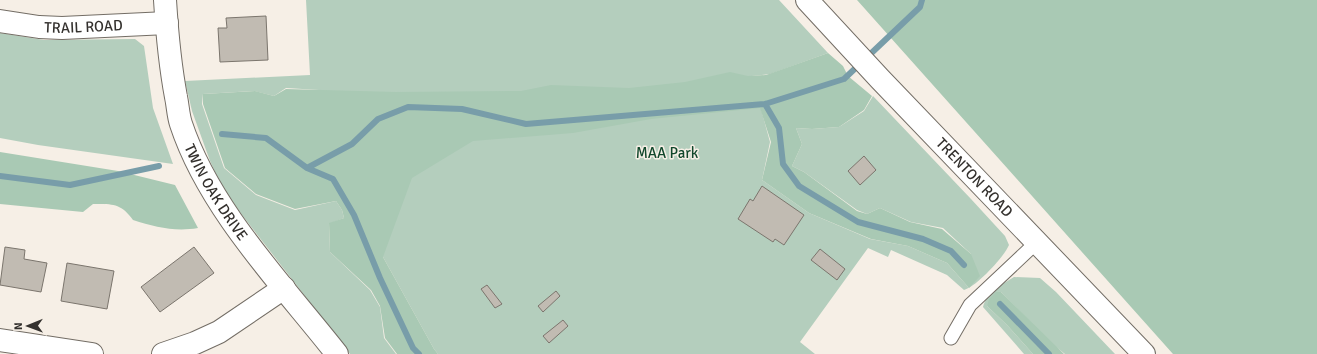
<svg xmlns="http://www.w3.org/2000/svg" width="1317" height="354" font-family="Signika,sans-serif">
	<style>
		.green { fill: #b4cebd }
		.forest { fill: #a9c9b4 }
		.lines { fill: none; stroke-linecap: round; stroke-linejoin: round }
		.stream { stroke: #789da9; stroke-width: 6 }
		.building { fill: #c1bbb2; stroke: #7b756d }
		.service-casing { stroke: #736d65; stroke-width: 15 }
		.minor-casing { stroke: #736d65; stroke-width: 24 }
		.secondary-casing { stroke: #736d65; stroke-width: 24 }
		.service { stroke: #fff; stroke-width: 13 }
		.minor { stroke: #fff; stroke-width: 22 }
		.secondary { stroke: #fff; stroke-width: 22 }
		.labels { text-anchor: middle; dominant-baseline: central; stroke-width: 3; stroke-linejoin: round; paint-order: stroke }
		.street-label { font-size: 15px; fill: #34312e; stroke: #f6efe6 }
		.park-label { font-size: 15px; fill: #10472b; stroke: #f6efe6 }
	</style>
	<rect width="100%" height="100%" fill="#f6efe6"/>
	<path class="green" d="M306,0H779L828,53L770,74L752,76L770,142L762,180L809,213L870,239L908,246L947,263L969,288L971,254L943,228L911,222L880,208L867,214L857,210L804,172L792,166L802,144L796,128L812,129L839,127L864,111L873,96L971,199L1005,236L1009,245C1004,257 976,287 964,290L947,275L891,250L888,257L868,248L800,342L815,354H438L434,349L383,257L319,90L286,88L274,96L254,91L203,94L202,104L224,168L256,195L295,210L336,201L342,210L344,218L329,224L330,252L370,290L380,307L384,338L396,354H350L242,215L221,185L210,161L192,111L185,81L310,75Z
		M0,33L44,40L135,39L144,46L153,108L173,164L38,145L0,138Z
		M1014,277L1040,278L1056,292L1115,354H1065L1050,342L1001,292L987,306L1007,325L1033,354H1024L983,307C987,292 1001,285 1014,277Z"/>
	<path class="forest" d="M857,0H1317V354H1173Z
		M828,53L843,66L848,76L872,96L864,110L839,127L812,129L796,128L802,144L792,166L804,172L857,211L867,214L880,208L910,222L942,229L971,254L980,276L969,288L947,263L908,246L871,239L809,213L762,180L771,142L760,108L651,119L573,133L473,141L412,178L383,257L434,349L438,354H397L385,338L380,306L371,290L330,252L329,223L344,218L342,210L336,201L295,209L256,194L225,168L203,104V94L255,91L274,96L286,89L396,92L521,91L551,85L629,88L685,82L730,72L748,76L766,75Z
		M0,152L118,171L175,185L198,228C175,232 155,227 133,220C121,203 112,204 93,204L83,212L0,204Z
		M996,292H1001L1064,354H1033L1007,325L987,306L989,299Z"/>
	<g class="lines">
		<path class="stream" d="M765,104L779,128L783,164L799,186L858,222L923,239L951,251L964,265
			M222,134L266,138L307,168L352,144L378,119L408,107L462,109L526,124L765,104L844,79L920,7L922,0
			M307,168L333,179L354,215L380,278L413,348L419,354
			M0,176L70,185L159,166
			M1000,304L1049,354"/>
	</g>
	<path class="building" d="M266,16L268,60L220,62L218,28H227L226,18Z
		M864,156L876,170L860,185L848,171Z
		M762,186L804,215L784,245L775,239L773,242L738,219L750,199L753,201Z
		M5,247L25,250L24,259L47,263L41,292L0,285Z
		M194,247L214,273L160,312L141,287Z
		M820,249L845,269L837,280L811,260Z
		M67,263L114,271L107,309L61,301Z
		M487,285L502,304L495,308L481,289Z
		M556,291L560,296L543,312L538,306Z
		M563,320L568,326L549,343L543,336Z"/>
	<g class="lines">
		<g class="service-casing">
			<path id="service" d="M951,338L970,305L1037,242"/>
		</g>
		<g class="minor-casing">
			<g id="minor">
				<path id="s1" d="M165,0C167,32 170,65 176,97C178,106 178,115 181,124C209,209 282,284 337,354"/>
				<path id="s2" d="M0,21L39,27L62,28L167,23"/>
				<path d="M0,340L92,354"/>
				<path d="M163,354L195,343L219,332L284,288"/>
			</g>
		</g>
		<g class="secondary-casing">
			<g id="secondary">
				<path id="s3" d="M807,0L880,79L1144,354"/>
			</g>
		</g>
		<use href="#service" class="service"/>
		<use href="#minor" class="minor"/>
		<use href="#secondary" class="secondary"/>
	</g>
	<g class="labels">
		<g class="street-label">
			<text stroke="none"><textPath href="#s2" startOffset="84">TRAIL ROAD</textPath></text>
			<text stroke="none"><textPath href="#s3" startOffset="244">TRENTON ROAD</textPath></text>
			<text stroke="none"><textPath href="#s1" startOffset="202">TWIN OAK DRIVE</textPath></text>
		</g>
		<g class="park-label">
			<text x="667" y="153">MAA Park</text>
		</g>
	</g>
	<g transform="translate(28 326) rotate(269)" stroke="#f6efe6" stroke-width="3" paint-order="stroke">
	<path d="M0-3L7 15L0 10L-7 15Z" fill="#34312e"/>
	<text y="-6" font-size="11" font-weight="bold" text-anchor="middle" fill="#34312e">N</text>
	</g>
</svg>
